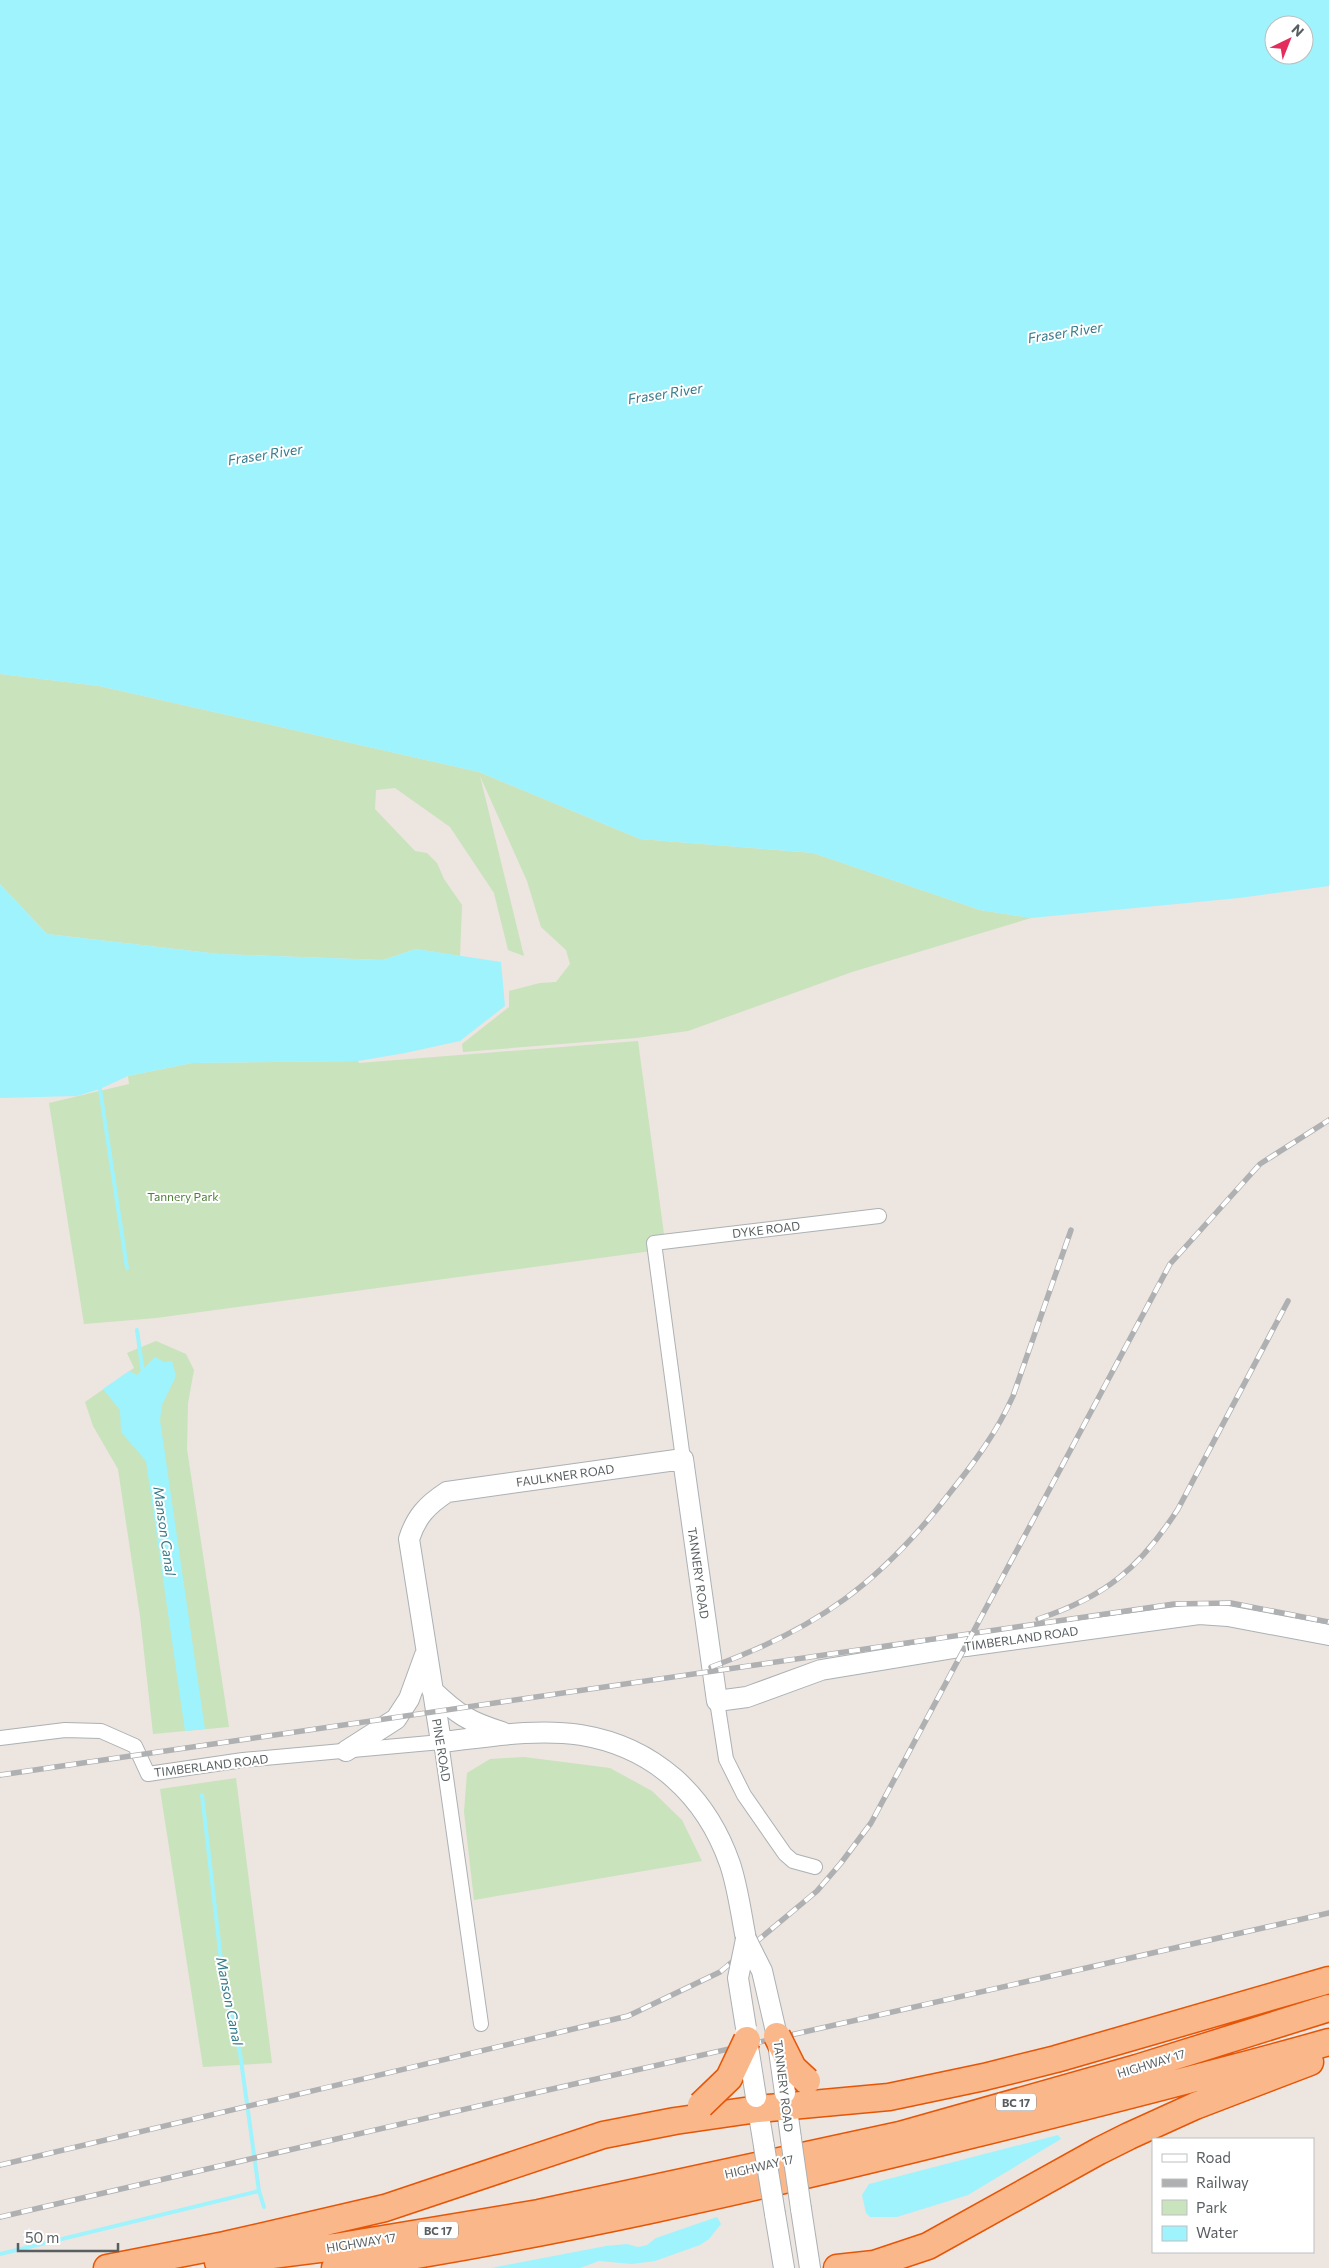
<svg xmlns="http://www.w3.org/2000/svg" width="1329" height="2268" font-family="Commissioner,sans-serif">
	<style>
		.green { fill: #c9e3bc }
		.water { fill: #9ff3fd; fill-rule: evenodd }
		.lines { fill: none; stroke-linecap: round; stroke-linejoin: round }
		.stream { stroke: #9ff3fd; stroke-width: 4 }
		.street-casing { stroke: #acb1b3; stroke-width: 16 }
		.secondary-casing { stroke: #abb1b4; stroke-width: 22 }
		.highway-casing { stroke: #e65506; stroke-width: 29 }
		.street { stroke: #fff; stroke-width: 14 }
		.secondary { stroke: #fff; stroke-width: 20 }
		.highway { stroke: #fab789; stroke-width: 26 }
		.rail-casing { stroke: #afb0b1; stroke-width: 5.5 }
		.rail { stroke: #fff; stroke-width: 4; stroke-dasharray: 11; stroke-linecap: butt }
		.secondary-bridge-casing { stroke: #abb1b4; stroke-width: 22; stroke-linecap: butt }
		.highway-bridge-casing { stroke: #e65506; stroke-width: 29; stroke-linecap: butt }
		.secondary-bridge { stroke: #fff; stroke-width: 20 }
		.highway-bridge { stroke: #fab789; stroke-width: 26 }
		.labels { text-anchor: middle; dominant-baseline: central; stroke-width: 4; stroke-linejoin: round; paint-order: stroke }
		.shield { fill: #fff; stroke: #8b8f90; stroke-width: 1 }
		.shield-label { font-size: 11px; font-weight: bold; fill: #595f61 }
		.park-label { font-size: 12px; fill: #4c8236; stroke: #fff }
		.street-label { font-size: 12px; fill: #595f61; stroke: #fff }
		.water-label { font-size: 14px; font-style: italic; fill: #347b8b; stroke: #fff }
	</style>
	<rect width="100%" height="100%" fill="#ece5e0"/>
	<path class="green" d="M0,674L99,686L479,772L640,839L813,853L980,910L1031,918L852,972L688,1031L636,1038L463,1052L462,1044L509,1007V991L540,983L556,982L570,964L566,950L541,927L527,881L480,776L524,956L508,950L494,893L450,827L395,788L376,790L375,809L415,851L427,853L437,863L444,879L462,905L460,956L416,949L383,960L219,954L47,934L0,884Z
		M638,1041L666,1249L156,1318L84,1324L49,1103L129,1084L128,1076L192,1063L358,1061L359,1063Z
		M156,1341L186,1354L194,1370L188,1403L187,1449L229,1727L153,1734L140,1616L118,1469L93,1426L85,1402L134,1368L127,1353Z
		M524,1757L610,1768L652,1791L682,1820L702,1861L474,1900L464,1812L467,1773L490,1759Z
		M236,1778L272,2063L203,2067L160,1789Z"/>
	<path class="water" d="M0,0H1329V886L1239,898L1031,918L980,910L813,853L640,839L479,772L99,686L0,674ZM1274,25H1304V55H1274Z
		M0,884L47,934L219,954L383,960L416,949L501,962L505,1006L460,1041L405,1053L358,1061L192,1063L128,1076L100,1089L77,1096L0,1098Z
		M155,1357L164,1362L172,1361L176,1376L162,1405L160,1420L205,1729L185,1731L146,1461L121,1432L120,1410L103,1389L129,1371L137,1375Z
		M1058,2135L1061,2139L968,2195L897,2217H870L866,2213L862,2195L869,2184Z
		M717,2217L721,2224L709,2239L700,2245L655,2261L632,2264L599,2261L580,2268H491L606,2246L627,2244L638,2247L647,2245L656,2238Z"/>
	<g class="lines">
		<path class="stream" d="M100,1089L127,1268
			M137,1330L143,1373
			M202,1795L224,1986L240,2053L259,2191L264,2207
			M0,2254L259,2191"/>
		<g class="street-casing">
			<path id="street" d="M683,1459L654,1243L879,1216
				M717,1701L726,1759L744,1795L785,1854L793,1861L815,1867
				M0,1738L65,1730L101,1731L135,1746L148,1774L243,1760L441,1742L481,2024"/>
		</g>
		<g class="secondary-casing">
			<path id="secondary" d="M432,1690C457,1714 469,1722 502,1732
				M346,1751L396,1719L409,1699L425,1655
				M746,1939C741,1914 738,1888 730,1864C706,1795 654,1747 581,1735C535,1728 487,1737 441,1742L409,1539C416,1517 427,1505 447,1492L683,1459L717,1701L747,1697L821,1670L966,1646L1199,1614L1228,1616L1329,1635
				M785,2094L791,2139
				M756,2097L764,2146
				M801,2209L810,2268
				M775,2214L784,2268"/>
		</g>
		<g class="highway-casing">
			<path id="highway" d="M218,2262L335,2247L539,2213L900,2135L1137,2068L1329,2008
				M107,2268L225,2245L385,2208L603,2135L675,2121L758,2109L889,2097L984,2077L1056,2059L1329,1980
				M335,2268C548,2236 758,2188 967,2136C1088,2106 1209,2076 1329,2042
				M837,2268L874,2264L928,2246L1099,2151L1129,2136L1195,2106L1310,2062"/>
		</g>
		<use href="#street" class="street"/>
		<use href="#secondary" class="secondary"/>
		<use href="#highway" class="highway"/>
		<g class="rail-casing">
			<path id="rail" d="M1038,1619C1105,1597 1140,1568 1178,1509L1288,1301
				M711,1667C817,1629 880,1583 949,1494C974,1463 997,1432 1013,1396L1071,1230
				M0,1775L1174,1604L1231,1603L1329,1622
				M0,2165L628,2016L720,1972L817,1891L841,1863L871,1823L1170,1264L1260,1164L1329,1120
				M0,2217L539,2092L1329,1913"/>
		</g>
		<use href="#rail" class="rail"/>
		<g class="secondary-bridge-casing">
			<path id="secondary-bridge" d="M746,1939L762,1971L777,2036L785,2093
				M746,1939L738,1978L746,2028
				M747,2040L756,2097
				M791,2139L801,2209
				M764,2146L775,2214"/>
		</g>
		<g class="highway-bridge-casing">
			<path id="highway-bridge" d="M777,2036L793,2068L807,2081
				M701,2105L729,2078L747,2040"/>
		</g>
		<use href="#secondary-bridge" class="secondary-bridge"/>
		<use href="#highway-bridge" class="highway-bridge"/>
	</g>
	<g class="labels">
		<g class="shield">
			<rect x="996" y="2093.5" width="40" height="17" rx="4"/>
			<rect x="418" y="2221.5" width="40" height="17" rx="4"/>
		</g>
		<g class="shield-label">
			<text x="1016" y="2102">BC 17</text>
			<text x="438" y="2230">BC 17</text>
		</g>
		<g class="park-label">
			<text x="183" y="1196">Tannery Park</text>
		</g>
		<g class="street-label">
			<text transform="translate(766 1229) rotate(-7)">DYKE ROAD</text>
			<text transform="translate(565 1475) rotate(-8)">FAULKNER ROAD</text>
			<text transform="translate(699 1573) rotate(82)">TANNERY ROAD</text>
			<text transform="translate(1021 1638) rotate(-8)">TIMBERLAND ROAD</text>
			<text transform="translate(442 1750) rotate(81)">PINE ROAD</text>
			<text transform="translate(211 1765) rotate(-7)">TIMBERLAND ROAD</text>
			<text transform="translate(1151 2063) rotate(-17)">HIGHWAY 17</text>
			<text transform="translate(784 2086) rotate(83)">TANNERY ROAD</text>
			<text transform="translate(759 2166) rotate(-13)">HIGHWAY 17</text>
			<text transform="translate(361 2242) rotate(-9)">HIGHWAY 17</text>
		</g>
		<g class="water-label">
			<text transform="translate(1065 332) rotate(-9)">Fraser River</text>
			<text transform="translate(665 393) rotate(-9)">Fraser River</text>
			<text transform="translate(265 454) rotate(-9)">Fraser River</text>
			<text transform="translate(165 1531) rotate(82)">Manson Canal</text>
			<text transform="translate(230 2001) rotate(79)">Manson Canal</text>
		</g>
	</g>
	<rect x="1152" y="2138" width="162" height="115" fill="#ffffff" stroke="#bdbfc0"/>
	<rect x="1162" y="2154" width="25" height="8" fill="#ffffff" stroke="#bdbfc0"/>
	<text x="1196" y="2163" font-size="15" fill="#595f61">Road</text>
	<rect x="1162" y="2179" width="25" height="8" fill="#afb0b1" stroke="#bdbfc0"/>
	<text x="1196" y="2188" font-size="15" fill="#595f61">Railway</text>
	<rect x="1162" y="2200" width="25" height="15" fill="#c9e3bc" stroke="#bdbfc0"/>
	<text x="1196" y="2213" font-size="15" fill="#595f61">Park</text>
	<rect x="1162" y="2226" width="25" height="15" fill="#9ff3fd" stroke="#bdbfc0"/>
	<text x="1196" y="2238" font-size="15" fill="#595f61">Water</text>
	<g transform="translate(1289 40) rotate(43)"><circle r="24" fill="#ffffff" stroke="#bdbfc0"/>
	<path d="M0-4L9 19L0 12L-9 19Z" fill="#e42d5c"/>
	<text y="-8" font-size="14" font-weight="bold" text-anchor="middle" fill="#595f61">N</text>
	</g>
	<path d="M18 2243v8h100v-8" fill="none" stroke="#595f61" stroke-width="2.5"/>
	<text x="25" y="2243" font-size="15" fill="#595f61" stroke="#ffffff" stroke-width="4" paint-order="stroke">50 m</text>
</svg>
